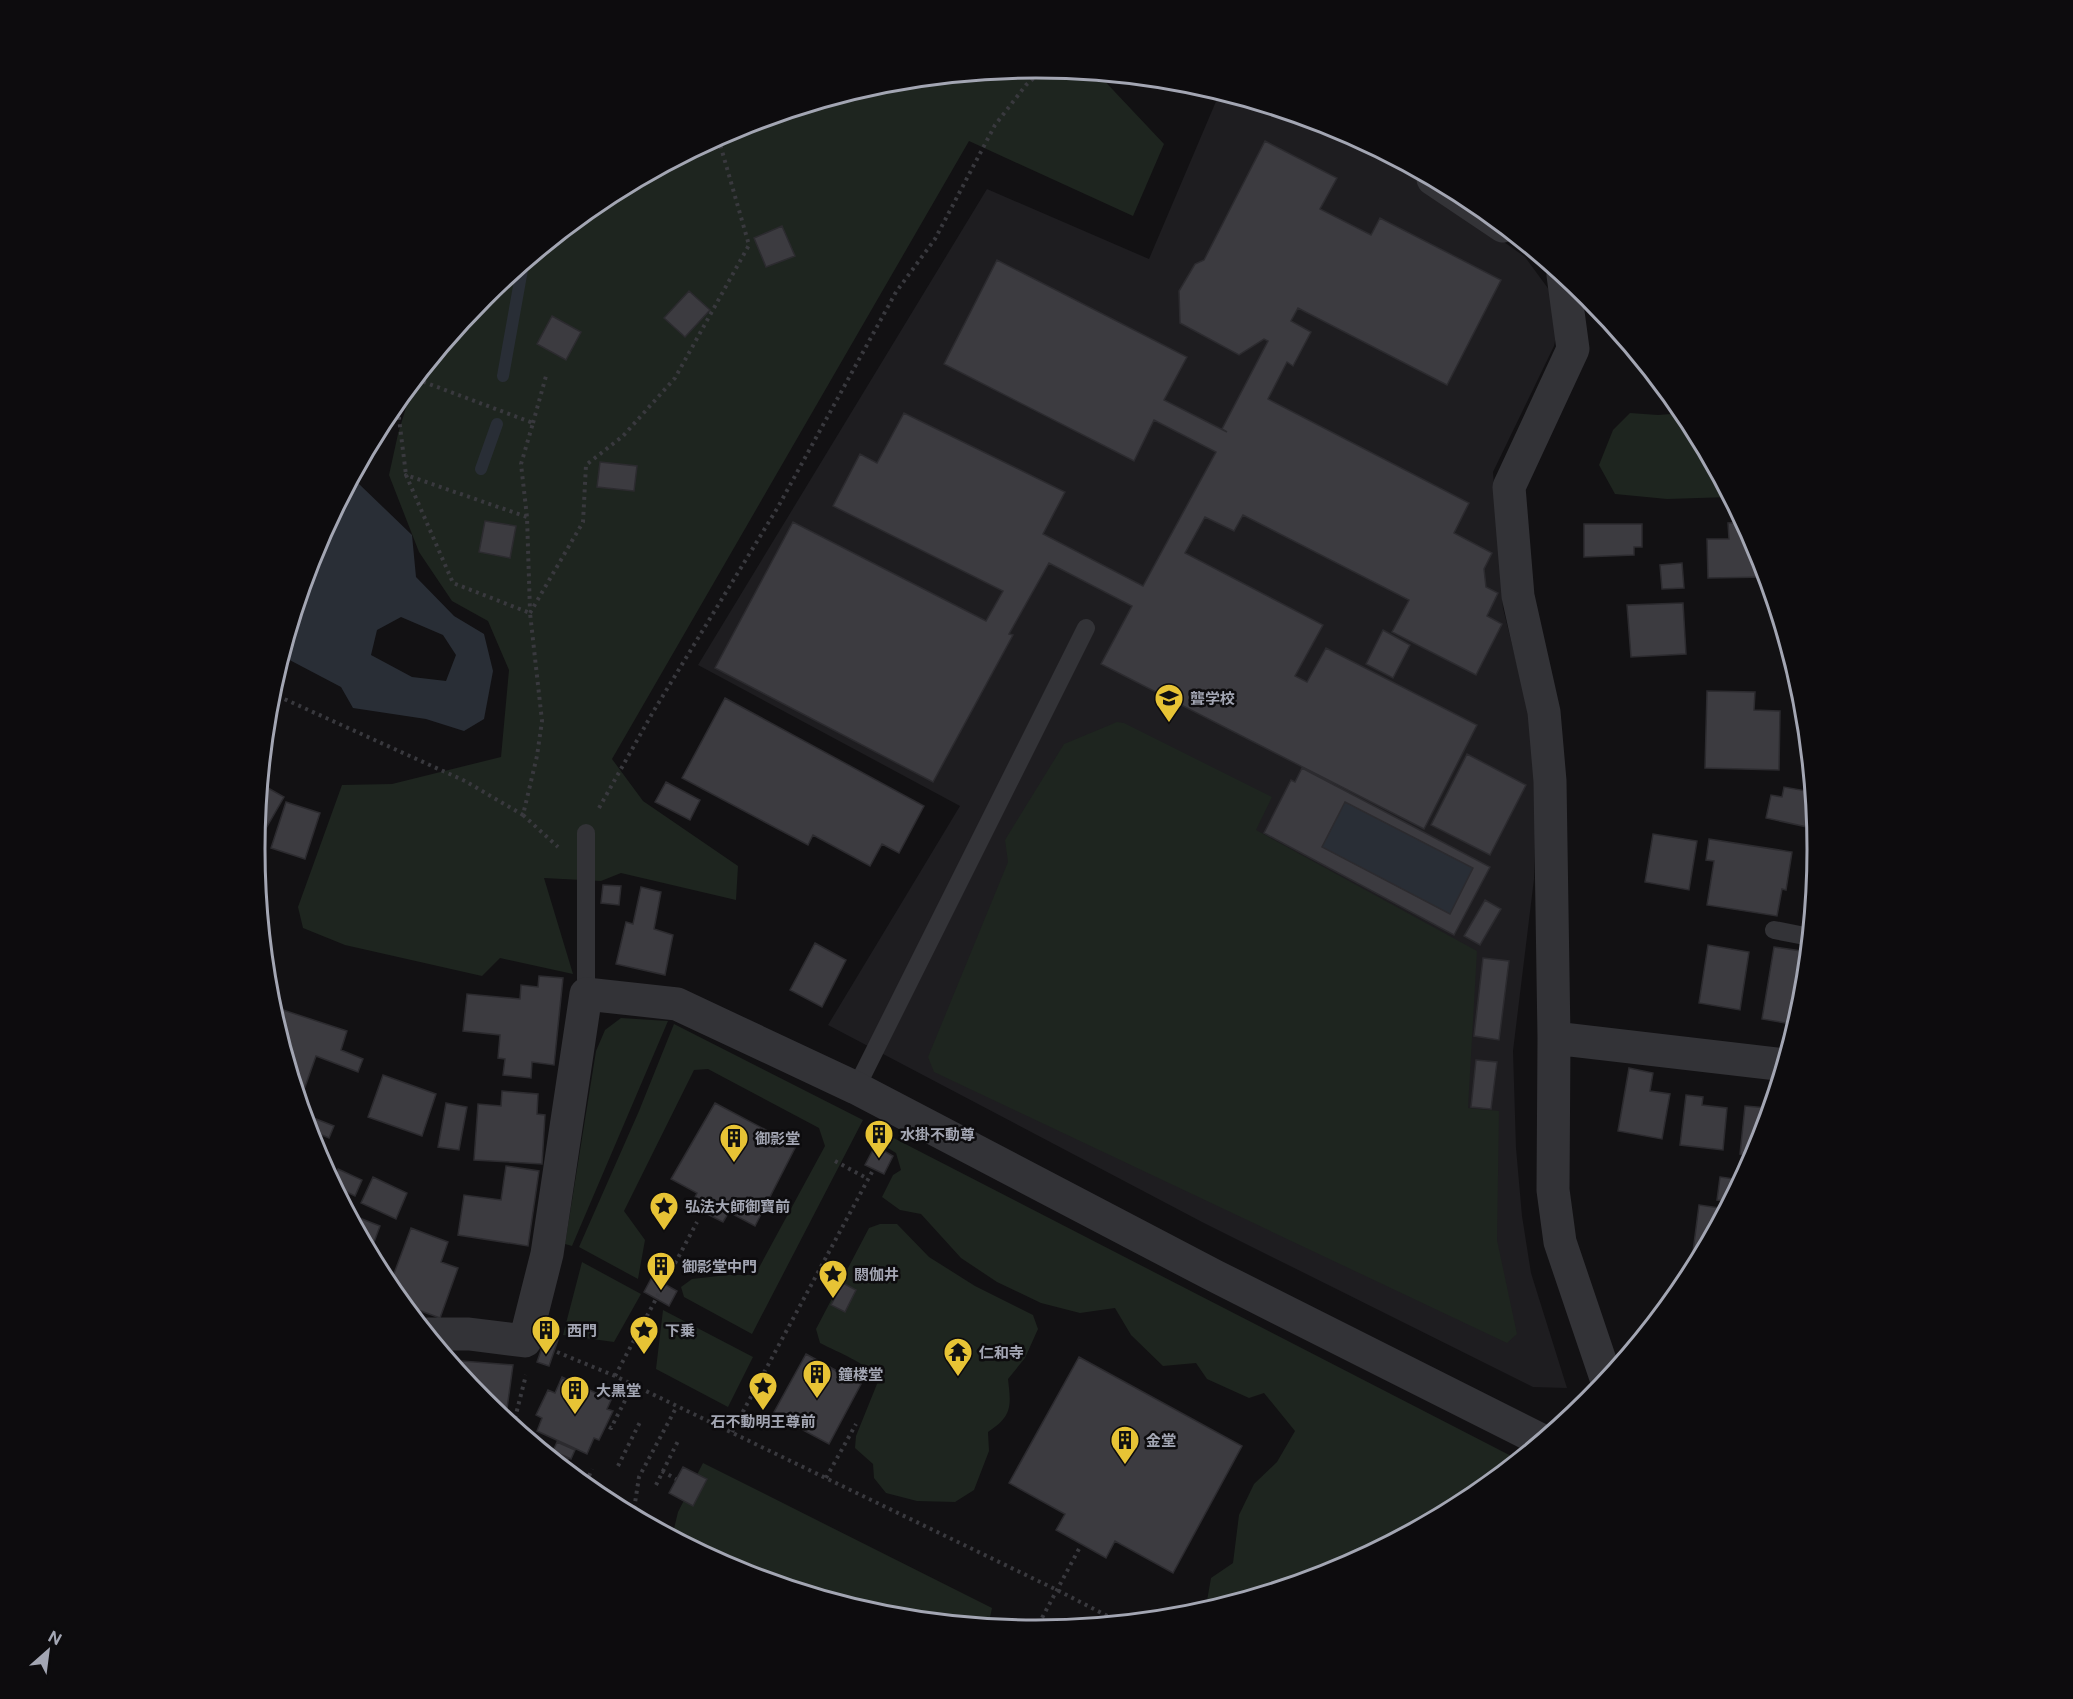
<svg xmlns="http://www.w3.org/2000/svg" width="2073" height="1699" font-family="'Public Sans','Noto Sans JP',sans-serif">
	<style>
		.built { fill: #1e1d20 }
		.green { fill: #1e251f }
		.water { fill: #292e36; fill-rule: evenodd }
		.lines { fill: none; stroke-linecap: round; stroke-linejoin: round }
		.stream { stroke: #292e36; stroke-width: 12 }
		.building { fill: #3c3b40; stroke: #2c2b2f; stroke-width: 1.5; fill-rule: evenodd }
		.path { stroke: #39393e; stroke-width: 4; stroke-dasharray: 3 4.5; stroke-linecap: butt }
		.service { stroke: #333337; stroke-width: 18 }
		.minor { stroke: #333337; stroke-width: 33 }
		.labels { text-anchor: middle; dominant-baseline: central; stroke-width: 5; stroke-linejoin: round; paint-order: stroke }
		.poi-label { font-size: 15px; font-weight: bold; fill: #a3a6b3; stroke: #0d0c0e; text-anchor: start }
		.rim { fill: none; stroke: #a3a6b3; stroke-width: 3 }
	</style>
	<rect width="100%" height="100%" fill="#121113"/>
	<path class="built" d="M1220,92L1336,127L1423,184L1525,257L1550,291L1557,331L1554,346L1493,472L1503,608L1537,745L1534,879L1513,1051L1516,1148L1522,1216L1531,1273L1567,1388L1533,1387L1202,1222L828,1025L960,806L698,665L987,189L1149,259Z"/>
	<path class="green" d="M1036,68L1098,74L1164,144L1133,216L969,141L612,759L643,801L738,866L736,900L621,873L601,881L544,878L573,974L500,958L482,976L345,945L303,928L298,907L342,785L392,784L501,757L509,670L488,621L452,601L419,552L389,475L398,434L414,381L484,296L602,199L738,127L884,82Z
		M1630,413L1658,415L1685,413L1730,497L1667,499L1615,494L1599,465L1613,430Z
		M1785,637L1803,696C1784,679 1783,661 1785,637Z
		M1117,722L1124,723L1272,797L1256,830L1477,951L1468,1108L1499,1111L1497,1240L1517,1334L1507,1343L934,1072L928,1057L1008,862L1005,840L1064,744Z
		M621,1018L668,1021L572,1246L565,1244L596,1051L605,1030Z
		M674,1024L863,1120L752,1334L684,1297L681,1287L692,1279L727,1275H755L825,1146L819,1128L708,1069L694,1070L624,1211L645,1240L638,1279L579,1247L639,1111Z
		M880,1131L1519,1460L1471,1500L1335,1572L1205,1612L1211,1578L1233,1563L1239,1515L1254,1484L1277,1462L1295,1431L1264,1393L1249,1398L1207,1379L1196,1363L1163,1366L1131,1335L1115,1308L1080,1313L1041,1303L997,1282L961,1258L921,1214L900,1210L882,1197L893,1175L901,1170L896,1153L870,1137L873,1133Z
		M880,1224H897L929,1257L975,1286L1033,1315L1038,1329L1025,1358L1008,1379C1011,1405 1013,1416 988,1432L989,1451L974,1490L955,1502L917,1501L886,1493L874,1478L873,1464L855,1448L856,1436L879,1379C865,1362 839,1353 820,1343L816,1329L869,1228Z
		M582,1262L641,1294L614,1342L563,1335Z
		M663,1310L753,1357L728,1407L656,1369Z
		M703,1463L992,1608L988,1627L884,1616L737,1572L672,1537L678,1512Z"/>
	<path class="water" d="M359,484L412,535L416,577L454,616L484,634L493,671L484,719L464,731L426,719L353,708L341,687L282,656L314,550L349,485ZM401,617L443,635L456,655L446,681L412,677L371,655L377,630Z
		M1345,802L1473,868L1450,914L1322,847Z"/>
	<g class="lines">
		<path class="stream" d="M503,376L523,264
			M481,469L497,424"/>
	</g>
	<path class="building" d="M1265,141L1337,178L1320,209L1371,235L1380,218L1501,280L1447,385L1298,308L1291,321L1311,332L1293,366L1287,362L1268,399L1469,503L1454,533L1492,553L1484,569L1486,587L1498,593L1487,616L1502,624L1476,675L1392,632L1409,600L1243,515L1234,531L1205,517L1185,553L1323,625L1295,676L1307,682L1326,648L1477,725L1424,829L1101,664L1132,606L1049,563L1009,634L1013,635L933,782L715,668L793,522L986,621L1003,591L833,506L860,454L877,463L904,413L1065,492L1043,534L1143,586L1216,452L1154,420L1134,461L944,364L997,260L1187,357L1164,400L1227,432L1222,429L1268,341L1264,339L1239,355L1180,323L1179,291L1195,264L1204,260Z
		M782,226L795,256L766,267L754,238Z
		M689,291L710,310L685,337L664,318Z
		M552,316L581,332L566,360L537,344Z
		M600,462L637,466L634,491L597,487Z
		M485,521L516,526L510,558L479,552Z
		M1744,522L1759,551L1767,577L1708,578L1707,539H1729L1728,523Z
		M1584,524H1642V547H1634V555L1584,557Z
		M1682,563L1684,588L1662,589L1660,565Z
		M1683,603L1686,654L1631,657L1627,605Z
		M1383,630L1410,645L1393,678L1366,664Z
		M1707,691L1755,692L1754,710L1780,711L1779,770L1705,768Z
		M725,698L924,806L899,853L882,844L870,866L813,835L808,845L682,778Z
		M1467,754L1526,785L1490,855L1431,825Z
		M1302,768L1490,867L1454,935L1264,833L1291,780L1295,782ZM1345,802L1473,868L1450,914L1322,847Z
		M1811,771L1816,829L1766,818L1771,795L1782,797L1784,787L1806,791Z
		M666,782L700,800L690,820L655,802Z
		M261,784L284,797L261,837L256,834Z
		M286,802L320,813L305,859L271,848Z
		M1653,834L1697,841L1689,890L1645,882Z
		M1709,839L1792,852L1786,890L1782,889L1777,916L1707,905L1714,861L1706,860Z
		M603,885L621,886L619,905L601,903Z
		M641,887L661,892L654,929L673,935L665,975L616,964L626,922L633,924Z
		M1485,900L1501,909L1480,945L1464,936Z
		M815,943L846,960L822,1007L790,990Z
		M1708,945L1749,952L1740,1010L1699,1003Z
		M1774,947L1808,952L1803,1002L1797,1025L1762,1019Z
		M1483,958L1509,961L1499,1040L1474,1036Z
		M539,976L563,978L554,1065L532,1062L531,1078L503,1075L505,1059L498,1058L500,1035L463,1031L467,994L520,999L521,985L538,987Z
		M271,1006L347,1031L341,1050L363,1059L358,1072L316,1056L305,1087L294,1083Z
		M1476,1060L1497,1062L1491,1109L1471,1107Z
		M1629,1068L1653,1073L1650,1091L1670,1094L1662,1139L1618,1131Z
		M383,1075L436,1094L422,1136L368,1117Z
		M502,1091L538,1094L537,1114L545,1115L542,1164L474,1160L478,1104L501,1106Z
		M1686,1095L1703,1097L1702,1105L1727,1108L1723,1150L1680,1145Z
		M446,1103L467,1107L459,1150L438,1147Z
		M715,1103L796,1146L755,1226L729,1212L723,1222L691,1206L697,1193L671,1179Z
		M1745,1106L1768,1108L1767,1115L1769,1116L1755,1156L1740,1154Z
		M311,1117L334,1126L329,1138L308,1129Z
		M875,1146L893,1156L884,1174L865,1165Z
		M506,1166L539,1171L528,1246L458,1235L464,1195L501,1200Z
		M338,1169L362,1180L355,1196L334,1186L332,1183Z
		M373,1177L407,1193L396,1219L361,1203Z
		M1720,1177L1742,1180L1731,1202L1717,1200Z
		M1699,1205L1727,1209L1695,1268L1691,1267Z
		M349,1214L380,1226L370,1253Z
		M411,1228L448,1242L441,1262L458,1268L440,1318L402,1304L389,1287Z
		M652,1277L677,1291L669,1306L644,1292Z
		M843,1283L856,1290L845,1312L831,1305Z
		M546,1336L558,1340L549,1366L537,1362Z
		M806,1354L861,1384L829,1444L773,1414Z
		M1079,1357L1242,1446L1173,1573L1115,1541L1106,1558L1056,1530L1065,1514L1009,1483Z
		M449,1360L513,1365L506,1416H500L483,1402Z
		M562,1377L611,1400L607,1409L613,1411L599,1440L594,1438L587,1454L537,1431L542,1418L536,1415L548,1390L555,1393Z
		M532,1442L568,1459L564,1468Z
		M557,1442L575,1450L571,1459L553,1451Z
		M683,1467L707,1479L693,1506L669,1493Z"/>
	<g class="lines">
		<path class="path" d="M416,379L533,423L521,464L527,517L530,611
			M397,402L406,475
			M533,423L546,376
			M530,613L583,522L586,465L623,436L675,378L749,245L718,137
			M271,693L465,781L523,815L537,756L542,721L530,613L453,583L406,475L527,517
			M599,808L653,712L778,507L896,292L935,239L995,125L1026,85L1045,68
			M523,815L558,847
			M835,1161L868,1179
			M557,1352L615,1376L1057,1590L1121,1623
			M615,1376L697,1222
			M513,1426L526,1375
			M609,1427L611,1428L633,1385
			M732,1432L872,1172
			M618,1466L640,1422
			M662,1471L676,1479
			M589,1476L592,1469
			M826,1478L856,1424
			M656,1485L678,1441
			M633,1516L639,1477L677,1406
			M1035,1631L1080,1547"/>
		<path class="service" d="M586,833V994
			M1774,930L1810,937
			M856,1088L1086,628"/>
		<path class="minor" d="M1433,179L1503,226
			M1563,275L1573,349L1509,487L1518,596L1544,712L1550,781L1554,1038L1553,1190L1560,1242L1607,1381
			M1554,1038L1785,1065
			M428,1334H469L525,1341L547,1254L586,994L677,1004L856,1088L1215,1276L1543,1441"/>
	</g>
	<defs>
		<g id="school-pin" transform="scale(1.5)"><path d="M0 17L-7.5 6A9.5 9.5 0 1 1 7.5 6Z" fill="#e7c335" stroke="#0d0c0e"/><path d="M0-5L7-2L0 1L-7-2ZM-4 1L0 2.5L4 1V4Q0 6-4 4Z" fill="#111"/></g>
		<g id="building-pin" transform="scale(1.5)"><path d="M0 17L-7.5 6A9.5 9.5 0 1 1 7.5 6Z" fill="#e7c335" stroke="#0d0c0e"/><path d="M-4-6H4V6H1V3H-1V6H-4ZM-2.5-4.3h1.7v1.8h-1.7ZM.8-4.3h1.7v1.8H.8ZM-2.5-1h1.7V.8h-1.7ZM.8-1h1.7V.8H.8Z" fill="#111"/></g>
		<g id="sight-pin" transform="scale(1.5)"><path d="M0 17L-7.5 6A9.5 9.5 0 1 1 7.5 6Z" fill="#e7c335" stroke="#0d0c0e"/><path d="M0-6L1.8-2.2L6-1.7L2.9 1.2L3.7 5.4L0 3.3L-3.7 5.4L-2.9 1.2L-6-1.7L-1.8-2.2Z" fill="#111"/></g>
		<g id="temple-pin" transform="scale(1.5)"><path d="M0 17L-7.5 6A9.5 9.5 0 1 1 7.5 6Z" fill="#e7c335" stroke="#0d0c0e"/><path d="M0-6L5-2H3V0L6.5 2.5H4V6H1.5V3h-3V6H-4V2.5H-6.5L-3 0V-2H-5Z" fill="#111"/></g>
	</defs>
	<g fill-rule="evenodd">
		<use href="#school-pin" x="1169" y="698"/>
		<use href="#building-pin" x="879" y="1134"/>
		<use href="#building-pin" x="734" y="1138"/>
		<use href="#sight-pin" x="664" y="1206"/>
		<use href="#building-pin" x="661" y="1266"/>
		<use href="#sight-pin" x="833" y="1274"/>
		<use href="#building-pin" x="546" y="1330"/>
		<use href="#sight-pin" x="644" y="1330"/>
		<use href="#temple-pin" x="958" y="1352"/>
		<use href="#building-pin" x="817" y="1374"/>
		<use href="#sight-pin" x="763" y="1386"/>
		<use href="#building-pin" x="575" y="1390"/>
		<use href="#building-pin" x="1125" y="1440"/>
	</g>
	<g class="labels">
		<g class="poi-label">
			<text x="1190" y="698">聾学校</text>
			<text x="900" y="1134">水掛不動尊</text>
			<text x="755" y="1138">御影堂</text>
			<text x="685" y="1206">弘法大師御寶前</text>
			<text x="682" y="1266">御影堂中門</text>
			<text x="854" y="1274">閼伽井</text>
			<text x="567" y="1330">西門</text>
			<text x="665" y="1330">下乗</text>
			<text x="979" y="1352">仁和寺</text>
			<text x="838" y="1374">鐘楼堂</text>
			<text x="596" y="1390">大黒堂</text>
			<text x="763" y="1421" text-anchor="middle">石不動明王尊前</text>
			<text x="1146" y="1440">金堂</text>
		</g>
	</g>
	<path d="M0 0H2073V1699H0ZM265 849a771 771 0 1 1 1542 0a771 771 0 1 1-1542 0Z" fill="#0d0c0e" fill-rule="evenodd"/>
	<path class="rim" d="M265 849a771 771 0 1 1 1542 0a771 771 0 1 1-1542 0Z"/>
	<g transform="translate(48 1651) rotate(28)" stroke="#0d0c0e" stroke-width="4.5" paint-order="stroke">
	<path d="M0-4.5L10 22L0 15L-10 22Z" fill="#a3a6b3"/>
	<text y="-9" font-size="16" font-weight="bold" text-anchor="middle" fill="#a3a6b3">N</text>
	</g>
</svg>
